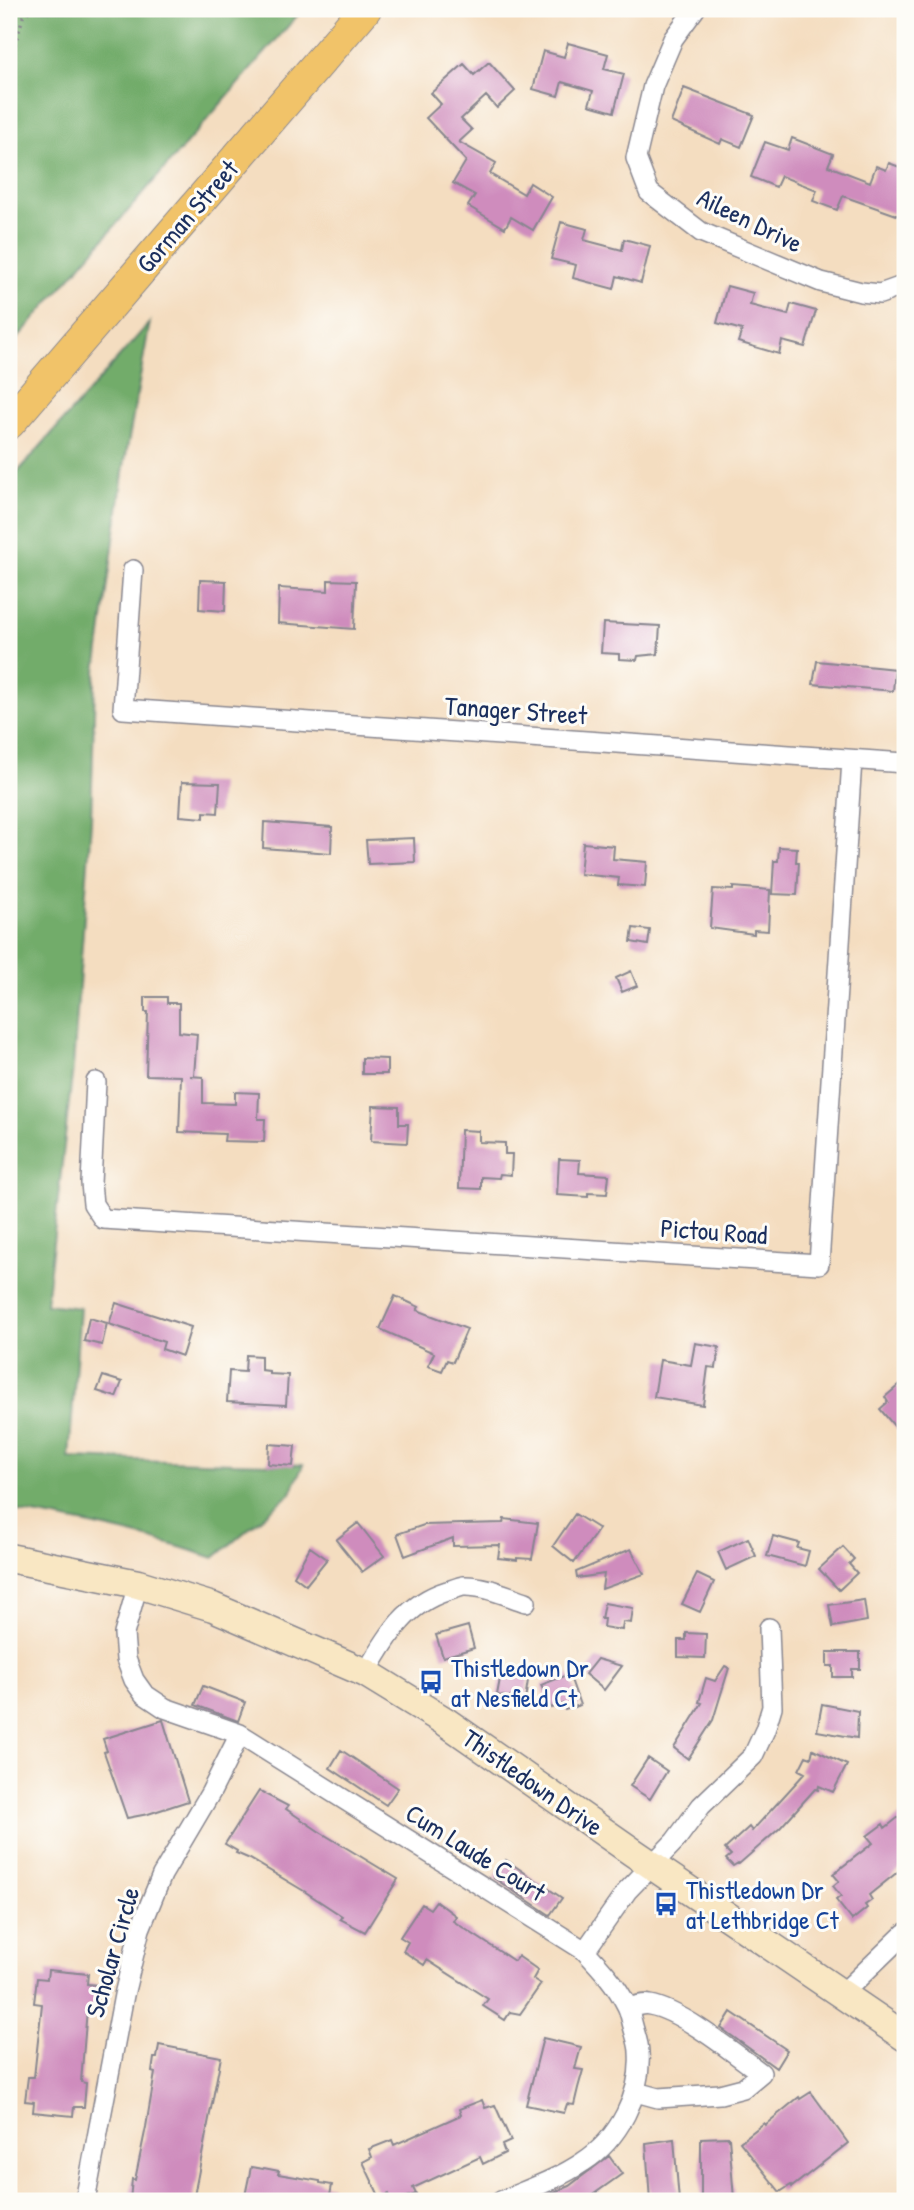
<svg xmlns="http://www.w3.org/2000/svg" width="914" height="2210" font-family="'Patrick Hand',sans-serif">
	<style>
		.forest { fill: #72ac6b; stroke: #466e64; stroke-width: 2 }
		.building { fill: #cf8cbd }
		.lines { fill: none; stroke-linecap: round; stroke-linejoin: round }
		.minor-casing { stroke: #88868f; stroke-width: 22 }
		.secondary-casing { stroke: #88868f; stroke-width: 31 }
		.primary-casing { stroke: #88868f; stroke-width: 34 }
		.path { stroke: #88868f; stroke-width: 3.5; stroke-dasharray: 2 5; stroke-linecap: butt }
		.minor { stroke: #fff; stroke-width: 19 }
		.secondary { stroke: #f9e7c3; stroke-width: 28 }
		.primary { stroke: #f1c369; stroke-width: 32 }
		.labels { text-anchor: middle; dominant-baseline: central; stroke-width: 6; stroke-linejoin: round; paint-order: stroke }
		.street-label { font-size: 26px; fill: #1b2f5e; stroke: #fdfcf7 }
		.transit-label { font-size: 26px; fill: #164399; stroke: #fdfcf7; text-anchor: start }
	</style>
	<rect width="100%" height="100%" fill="#fdfcf7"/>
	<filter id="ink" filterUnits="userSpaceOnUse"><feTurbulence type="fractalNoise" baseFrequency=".0143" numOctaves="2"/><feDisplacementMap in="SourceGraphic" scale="14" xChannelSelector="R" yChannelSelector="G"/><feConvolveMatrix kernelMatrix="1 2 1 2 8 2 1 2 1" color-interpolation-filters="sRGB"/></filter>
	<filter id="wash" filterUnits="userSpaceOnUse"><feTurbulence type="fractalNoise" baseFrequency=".00686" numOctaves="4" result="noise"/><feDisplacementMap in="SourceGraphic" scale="28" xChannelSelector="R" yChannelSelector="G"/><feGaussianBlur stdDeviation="1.57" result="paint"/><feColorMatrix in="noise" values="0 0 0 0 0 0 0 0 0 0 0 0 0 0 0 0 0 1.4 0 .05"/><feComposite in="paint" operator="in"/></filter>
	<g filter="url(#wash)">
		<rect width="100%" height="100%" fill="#f4ddc0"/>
		<path class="forest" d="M9,9H303L9,348Z
			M150,322L124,466L95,679L91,822L73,1067L46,1304L80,1308L69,1458L303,1465L291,1493L214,1558C148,1535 78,1521 9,1510V482Z"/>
		<g id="blocks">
			<path class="building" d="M568,43L608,54L604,69L624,74L614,112L589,105L593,91L562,82L558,96L533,89L543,51L564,57Z
				M489,62L515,91L497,108L486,96L461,119L472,130L459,142L496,163L490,174L524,194L530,183L552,197L533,230L511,217L505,228L468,206L475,195L453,183L466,161L426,118L441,104L431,93L464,64L474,75Z
				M684,88L754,115L741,147L722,139L720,144L671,122Z
				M792,138L833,154L828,166L870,182L876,166L886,170L889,163L905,169V218L843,196L837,210L813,201L817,190L781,176L776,187L751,177L765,142L788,150Z
				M561,222L587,229L584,240L622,250L624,239L650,246L641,283L617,276L614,289L573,278L576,265L551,259Z
				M727,286L753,293L750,305L788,315L791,304L816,311L805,347L782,341L779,354L738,342L742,330L717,323Z
				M200,580L226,581L225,611L199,609Z
				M328,580L356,581L354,629L278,623L279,588L328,591Z
				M603,623L660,626L658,654L638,656L637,660L619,659V654L601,653Z
				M817,661L895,669L893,691L813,684Z
				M182,782L220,783L218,813L204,812V818L180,816Z
				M264,822L332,827L331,853L263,848Z
				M414,838L415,862L368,864L366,840Z
				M583,843L614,846L613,859L647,862L645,887L618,885L619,878L580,874Z
				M779,847L797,848L796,862H799L797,895L772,894L774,861H778Z
				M733,887L770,890L768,931L754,930V934L710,928L713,889L733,890Z
				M633,928L650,930L648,945L631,942Z
				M631,971L637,986L622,992L616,978Z
				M145,997H167V1003H179V1032L197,1034L194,1076H190L203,1077V1103L235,1104V1092L259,1093L258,1119H265L264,1142L224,1141L225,1134L179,1132L181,1076L146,1075L148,1012H145Z
				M362,1058L387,1059V1074H362Z
				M373,1106L399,1107V1124H408L407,1143L371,1141Z
				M461,1130L479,1131V1142L505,1143V1154H512L511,1175L500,1174L499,1178L481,1177V1189L459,1188Z
				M559,1159L580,1160L579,1173L609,1175L607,1194L588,1193V1197L557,1195Z
				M395,1296L419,1307L417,1310L467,1329L453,1362L447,1360L442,1371L428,1366L434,1353L380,1329Z
				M116,1303L191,1327L182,1356L162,1349L164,1342L109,1324Z
				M89,1318L107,1323L102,1345L84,1341Z
				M695,1343L719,1347L716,1368L708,1367L703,1405L654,1397L660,1360L691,1365Z
				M246,1355L261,1356V1370L269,1371V1374L288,1375L286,1405L227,1402L229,1371L245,1372Z
				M103,1376L122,1382L116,1397L97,1391Z
				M905,1380V1439L880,1409L888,1402L885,1397Z
				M269,1444L295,1446L293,1466L268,1464Z
				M575,1514L599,1529L574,1563L553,1546Z
				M504,1519L538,1523L532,1559L517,1558V1560L498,1558L500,1545L453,1546V1538L405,1556L397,1534L424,1525L503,1523Z
				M358,1523L384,1556L362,1572L336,1540Z
				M773,1536L799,1543L797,1548L809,1551L805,1566L767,1556Z
				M748,1538L756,1556L726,1570L718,1552Z
				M310,1547L327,1559L306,1585L294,1576Z
				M843,1547L854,1559L849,1564L857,1573L839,1590L819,1569Z
				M631,1549L644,1574L602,1589L604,1574L577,1578L576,1572Z
				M697,1574L714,1582L700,1612L682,1604Z
				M864,1600L867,1621L833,1627L829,1605Z
				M604,1603L633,1608L631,1623L623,1622L622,1630L603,1627L604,1619H601Z
				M468,1626L474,1648L443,1657L436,1635Z
				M686,1633L706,1634L705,1658L678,1657V1640H686Z
				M827,1652H860V1669H852V1677H833V1666H827Z
				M597,1659L622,1666L604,1690L585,1674Z
				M725,1666L729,1668L713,1720L688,1759L674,1748L702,1703L699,1702L706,1678L715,1681Z
				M502,1668L529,1674L525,1700L497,1695Z
				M569,1674L580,1705L565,1710L563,1704L551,1708L541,1685Z
				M203,1686L245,1702L238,1721L195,1705Z
				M822,1704L858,1711L857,1738L817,1731Z
				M163,1720L188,1801L148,1814L127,1818L104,1752L107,1751L103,1739Z
				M813,1749L847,1765L833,1792L819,1786L818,1790L815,1789L780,1828L739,1864L738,1863L733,1866L726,1859L731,1855L725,1849L749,1827L752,1831L805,1773L799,1770L806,1756L811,1758Z
				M341,1750L398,1788L386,1805L330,1768Z
				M648,1758L667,1771L650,1799L630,1786Z
				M259,1791L288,1806L286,1809L320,1832L398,1879L365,1932L340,1919L342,1916L304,1891L250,1859L236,1853L237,1851L225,1844Z
				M905,1812V1866L869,1895L872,1900L865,1905L867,1908L852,1920L836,1900L841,1896L833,1886L839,1881L833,1874L873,1843L867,1836L883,1824L885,1828Z
				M506,1860L562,1898L550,1915L494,1878Z
				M436,1901L456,1916L453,1921L514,1961L518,1956L538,1970L533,1979L541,1984L520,2014L510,2012L505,2020L483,2006L488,1999L427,1960L424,1965L403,1951L408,1942L400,1937L422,1904L430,1909Z
				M48,1970L88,1974L87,1984L97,1985L93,2009H87L81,2082L86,2083L84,2107H74L73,2116L33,2112L34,2102L25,2101L28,2077H34L42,2004L34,2003L37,1978L47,1979Z
				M731,2012L787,2050L776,2068L721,2028Z
				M543,2038L581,2047L575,2069L583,2070L578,2088L574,2105L567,2104L564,2113L526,2105Z
				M159,2045L221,2057L193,2201H130L132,2179L135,2180L146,2127L155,2073L152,2072L154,2058H157Z
				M811,2092L848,2143L792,2187L791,2185L780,2192L740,2142L764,2123L765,2125L799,2097L800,2099Z
				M482,2100L485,2108L495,2105L511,2141L502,2145L505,2153L483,2164L480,2157L413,2188L416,2194L396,2201H392L389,2194L380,2198L363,2162L372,2157L369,2149L392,2140L394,2145L461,2115L459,2109Z
				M729,2137L734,2199L701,2201V2138Z
				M674,2139L679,2201H650L646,2143Z
				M609,2156L622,2174L584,2201H532L569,2186Z
				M251,2167L263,2169L264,2168L279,2171L278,2174L320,2181V2183L332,2185L329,2201H244Z"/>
		</g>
	</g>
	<g filter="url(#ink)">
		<use href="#blocks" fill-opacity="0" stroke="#88868f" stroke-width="2"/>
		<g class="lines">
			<g class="minor-casing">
				<path id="minor" d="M695,9L673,39L653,86L636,158L649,192L701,232L821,282L861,292L880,294L905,285
					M133,570L123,709L905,763
					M96,1082L91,1183L93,1204L103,1219L819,1264L852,760
					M138,1584L124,1634L126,1659L134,1680L144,1694L165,1708L240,1734L585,1951C601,1968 616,1984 627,2006C630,2012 631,2019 633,2026C635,2034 639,2044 639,2052C642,2094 619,2139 583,2162C558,2179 529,2189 501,2201
					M366,1673C387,1637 405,1604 447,1591C452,1590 458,1587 463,1586C484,1585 507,1596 526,1602
					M585,1951L627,1891L675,1841L701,1806L753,1756L765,1730L772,1707L769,1628
					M843,1993L905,1933
					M629,2008C635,2006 643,2003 650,2005C681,2010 734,2053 761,2073L743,2088L720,2094L658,2098L636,2092
					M85,2201L124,1995L140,1929L162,1875L211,1792L240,1734"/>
			</g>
			<g class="secondary-casing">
				<path id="secondary" d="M9,1558L138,1584L213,1607L366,1673L446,1722L634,1853L905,2037"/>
			</g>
			<g class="primary-casing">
				<path id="primary" d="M9,423L365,9"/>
			</g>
			<path class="path" d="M9,65L23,17L31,9"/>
			<use href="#minor" class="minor"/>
			<use href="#secondary" class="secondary"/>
			<use href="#primary" class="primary"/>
		</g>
	</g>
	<defs>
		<g id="bus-bare" transform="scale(1.89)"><path d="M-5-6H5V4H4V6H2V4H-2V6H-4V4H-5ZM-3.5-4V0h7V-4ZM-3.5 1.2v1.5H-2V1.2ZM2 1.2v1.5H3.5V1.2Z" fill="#1a4fb4" stroke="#fdfcf7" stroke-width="2.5" paint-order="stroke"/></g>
	</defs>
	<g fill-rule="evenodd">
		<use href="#bus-bare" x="431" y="1682"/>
		<use href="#bus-bare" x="666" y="1904"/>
	</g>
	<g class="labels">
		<g class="street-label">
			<text transform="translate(187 216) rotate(-49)">Gorman Street</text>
			<text transform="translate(750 220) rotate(26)">Aileen Drive</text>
			<text transform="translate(516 710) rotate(4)">Tanager Street</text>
			<text transform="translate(714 1231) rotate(4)">Pictou Road</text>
			<text transform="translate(533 1782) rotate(35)">Thistledown Drive</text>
			<text transform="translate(476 1852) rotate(32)">Cum Laude Court</text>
			<text transform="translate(112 1952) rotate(-74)">Scholar Circle</text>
		</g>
		<g class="transit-label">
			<text x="451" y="1667">Thistledown Dr<tspan x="451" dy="30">at Nesfield Ct</tspan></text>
			<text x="686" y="1889">Thistledown Dr<tspan x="686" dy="30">at Lethbridge Ct</tspan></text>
		</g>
	</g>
	<rect width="914" height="2210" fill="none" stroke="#fdfcf7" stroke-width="35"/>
</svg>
